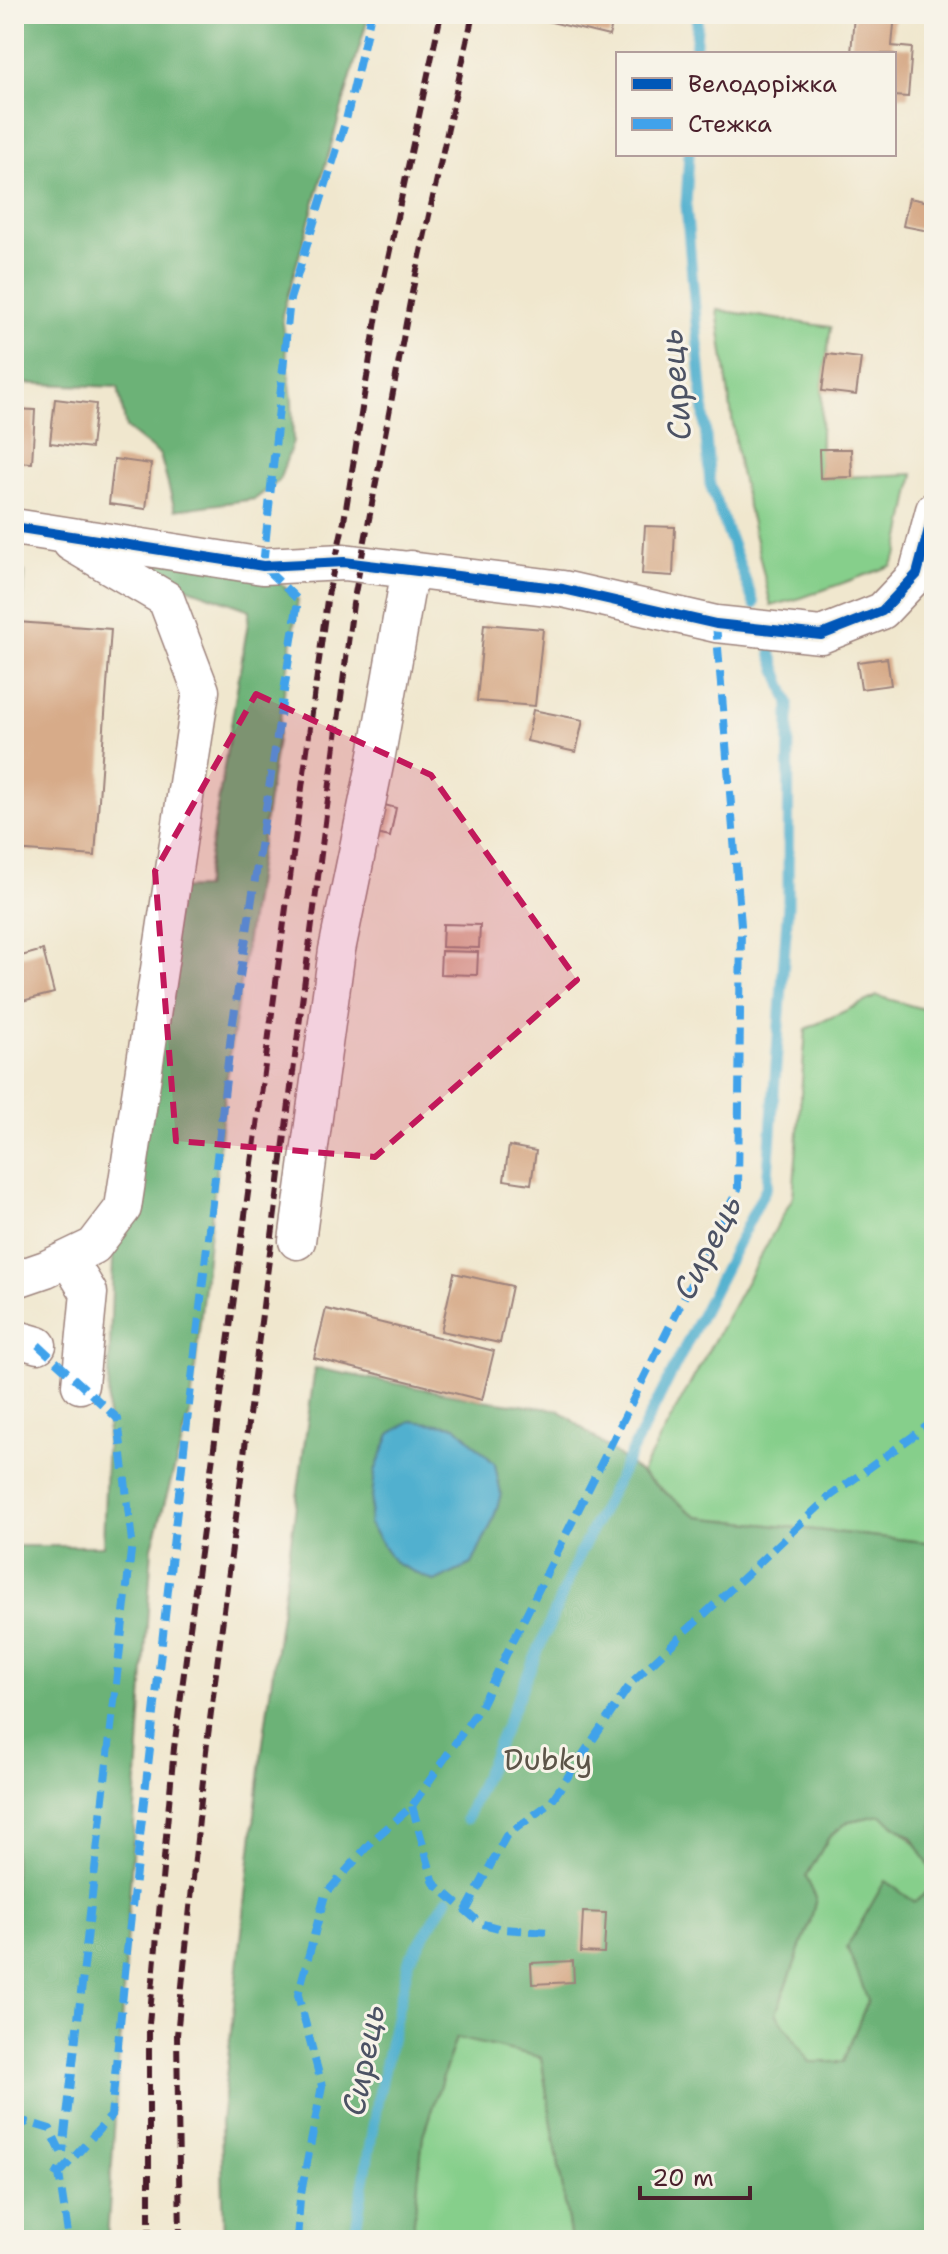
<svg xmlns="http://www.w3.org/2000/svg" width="948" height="2254" font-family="'Shantell Sans',sans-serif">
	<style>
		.green { fill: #86cf8b; stroke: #68775b; stroke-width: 2 }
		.forest { fill: #6cb277; stroke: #5b6851; stroke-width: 2 }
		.water { fill: #51b0cf; stroke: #4e687d; stroke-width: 2 }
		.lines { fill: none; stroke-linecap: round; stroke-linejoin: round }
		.stream { stroke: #51b0cf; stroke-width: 11 }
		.building { fill: #d7ab89 }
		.minor-casing { stroke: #9d837c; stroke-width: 39 }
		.minor { stroke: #fff; stroke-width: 36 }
		.rail { stroke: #4a1f2b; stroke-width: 6; stroke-dasharray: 12 6; stroke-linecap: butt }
		.quiet { stroke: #40a2eb; stroke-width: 8; stroke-dasharray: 16 8; stroke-linecap: butt }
		.cycleway-casing { stroke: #f7f3e8; stroke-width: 15 }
		.cycleway { stroke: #0057b8; stroke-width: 10 }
		.marked { fill: #c2185b; fill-opacity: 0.2; stroke: #c2185b; stroke-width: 6; stroke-dasharray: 16 10; stroke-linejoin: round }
		.labels { text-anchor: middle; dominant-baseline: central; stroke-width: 6; stroke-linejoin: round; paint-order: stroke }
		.park-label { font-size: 30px; fill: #5c5448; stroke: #f7f3e8 }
		.water-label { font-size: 32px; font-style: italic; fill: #4c5264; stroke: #f7f3e8 }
	</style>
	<rect width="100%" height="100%" fill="#f7f3e8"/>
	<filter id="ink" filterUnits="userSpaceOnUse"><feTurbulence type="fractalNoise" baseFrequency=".0125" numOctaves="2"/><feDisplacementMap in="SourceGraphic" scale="16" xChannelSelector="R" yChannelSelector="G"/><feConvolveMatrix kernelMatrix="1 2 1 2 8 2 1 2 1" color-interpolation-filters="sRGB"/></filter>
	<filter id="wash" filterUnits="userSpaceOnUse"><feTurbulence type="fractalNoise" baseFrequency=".006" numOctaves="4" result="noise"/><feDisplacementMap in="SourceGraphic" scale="32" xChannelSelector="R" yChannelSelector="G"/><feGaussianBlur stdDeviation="1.8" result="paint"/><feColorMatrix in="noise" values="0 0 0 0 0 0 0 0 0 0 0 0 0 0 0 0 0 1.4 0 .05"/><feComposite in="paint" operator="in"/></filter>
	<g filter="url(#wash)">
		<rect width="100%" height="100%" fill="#f0e7ce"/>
		<path class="green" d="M717,310L831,327L822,391L820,478L914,474L898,553L891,566L801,598L771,606L739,468Z
			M877,996L934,1012V1543L697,1517L641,1473L793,1197L806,1029Z
			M881,1815C905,1832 934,1854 934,1886L915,1902L868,2000L843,2062L810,2063L776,2013L810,1923L816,1898L805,1878L829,1837L849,1821Z
			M456,2038L541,2057L571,2240H412L423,2135Z"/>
		<path class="forest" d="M14,14H369L282,315L292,400L293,441L279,481L255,499L175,510L160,455L126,428L118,387L14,383Z
			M156,553L263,566L298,600L228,1065L190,1414L152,1547L107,2240H14V1546H103L115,1201L163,889L204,888L250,610L141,571Z
			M14,571L25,572L14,724Z
			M315,1368L482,1400L559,1410L697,1517L934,1543V1875L913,1838L881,1815L849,1821L829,1837L806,1877L816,1898L810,1923L776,2013L810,2062H843L868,2000L847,1947L885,1881L915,1902L934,1886V2240H571L541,2057L456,2038L423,2135L412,2240H224L221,2122L262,1750Z"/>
		<path class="water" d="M411,1421L456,1426L495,1464L501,1494L493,1521L472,1564L435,1582L395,1563L369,1524L375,1471L390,1434Z"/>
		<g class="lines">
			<path class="stream" d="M695,54L698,14
				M689,154L686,205L710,484L754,604
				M466,1819L579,1555L767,1186L788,905L789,703L771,653
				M354,2240L377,2103L409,1960L447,1899"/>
		</g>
		<g id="blocks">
			<path class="building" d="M544,14H615L609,36L543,20Z
				M854,14H895L892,46L912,48L908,97L894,96V54H851Z
				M909,198L934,203V232L903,226Z
				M827,354L861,358L856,395L822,391Z
				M55,399L96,404L91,448L50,443Z
				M14,409L35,410L32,463L14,462Z
				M819,449H851L852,477L820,478Z
				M114,459L151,464L146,509L109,504Z
				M645,526L675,527L673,576L642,574Z
				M17,622L111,629L95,856L14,850V660Z
				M484,624L543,629L535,706L477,701Z
				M887,658L891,685L861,689L857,662Z
				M533,710L583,720L576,752L527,741Z
				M377,803L396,808L390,837L371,833Z
				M443,924L480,925L479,948L442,947Z
				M43,950L54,993L14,1003V958Z
				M441,951L478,952L477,975L440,974Z
				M509,1146L536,1151L531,1184L504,1180Z
				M454,1273L512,1286L500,1343L441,1331Z
				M326,1309L494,1351L482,1400L314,1358Z
				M583,1912L606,1913L604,1953L581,1952Z
				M573,1961L574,1982L532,1984L531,1963Z"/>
		</g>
	</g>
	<g filter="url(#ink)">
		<use href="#blocks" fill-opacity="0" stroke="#9d837c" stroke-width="2"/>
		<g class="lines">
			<g class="minor-casing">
				<path id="minor" d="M14,527L263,566L344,562L563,589L716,624L821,635L882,611L917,574L934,510
					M297,1241L337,950L376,760L410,569
					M68,1259L89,1293L80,1385
					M14,1280L46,1269L94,1246L123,1208L201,691L166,599L71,543
					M14,1338L38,1345"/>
			</g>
			<use href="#minor" class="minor"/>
			<path class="rail" d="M149,2240V2024L174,1748L327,600L344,521L380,296L441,14
				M180,2240L177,2035L206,1751L353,604L410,302L473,14"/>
			<path class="quiet" d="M38,1345L118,1419L132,1542L63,2152
				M412,1806L434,1883L480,1923L502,1929L552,1932
				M466,1911L506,1836L550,1803L632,1682L829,1497L934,1421
				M14,2128L27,2122L50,2129L62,2154
				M54,2171L59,2174L69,2240
				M59,2174L111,2116L128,1942L231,1035L298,600L263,566L290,299L346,120L371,14
				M297,2240L300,2198L322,2086L298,1995L325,1895L372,1841L412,1806L480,1707L738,1189L741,925L716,624"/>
			<g class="cycleway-casing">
				<path id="cycleway" d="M14,527L263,566L344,562L563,589L716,624L821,635L882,611L917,574L934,510"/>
			</g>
			<use href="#cycleway" class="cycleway"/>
		</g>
	</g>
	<path class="marked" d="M256,694L431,775L577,980L375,1157L176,1141L155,871Z"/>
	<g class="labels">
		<g class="park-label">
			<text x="548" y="1759">Dubky</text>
		</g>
		<g class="water-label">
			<text transform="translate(675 385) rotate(-95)">Сирець</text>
			<text transform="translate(707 1247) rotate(-63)">Сирець</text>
			<text transform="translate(363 2060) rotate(-79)">Сирець</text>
		</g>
	</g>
	<rect width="948" height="2254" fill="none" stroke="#f7f3e8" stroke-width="48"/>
	<rect x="616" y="52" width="280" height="104" fill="#f7f3e8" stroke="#b29e9c" stroke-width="2"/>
	<rect x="632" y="78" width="40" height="12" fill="#0057b8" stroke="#b29e9c" stroke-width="2"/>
	<text x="688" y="92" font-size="24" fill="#4a1f2b">Велодоріжка</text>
	<rect x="632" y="118" width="40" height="12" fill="#40a2eb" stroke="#b29e9c" stroke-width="2"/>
	<text x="688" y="132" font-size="24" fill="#4a1f2b">Стежка</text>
	<path d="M640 2186v12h110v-12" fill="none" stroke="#4a1f2b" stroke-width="4"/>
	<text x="652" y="2186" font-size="24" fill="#4a1f2b" stroke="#f7f3e8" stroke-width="6" paint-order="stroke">20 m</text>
</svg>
